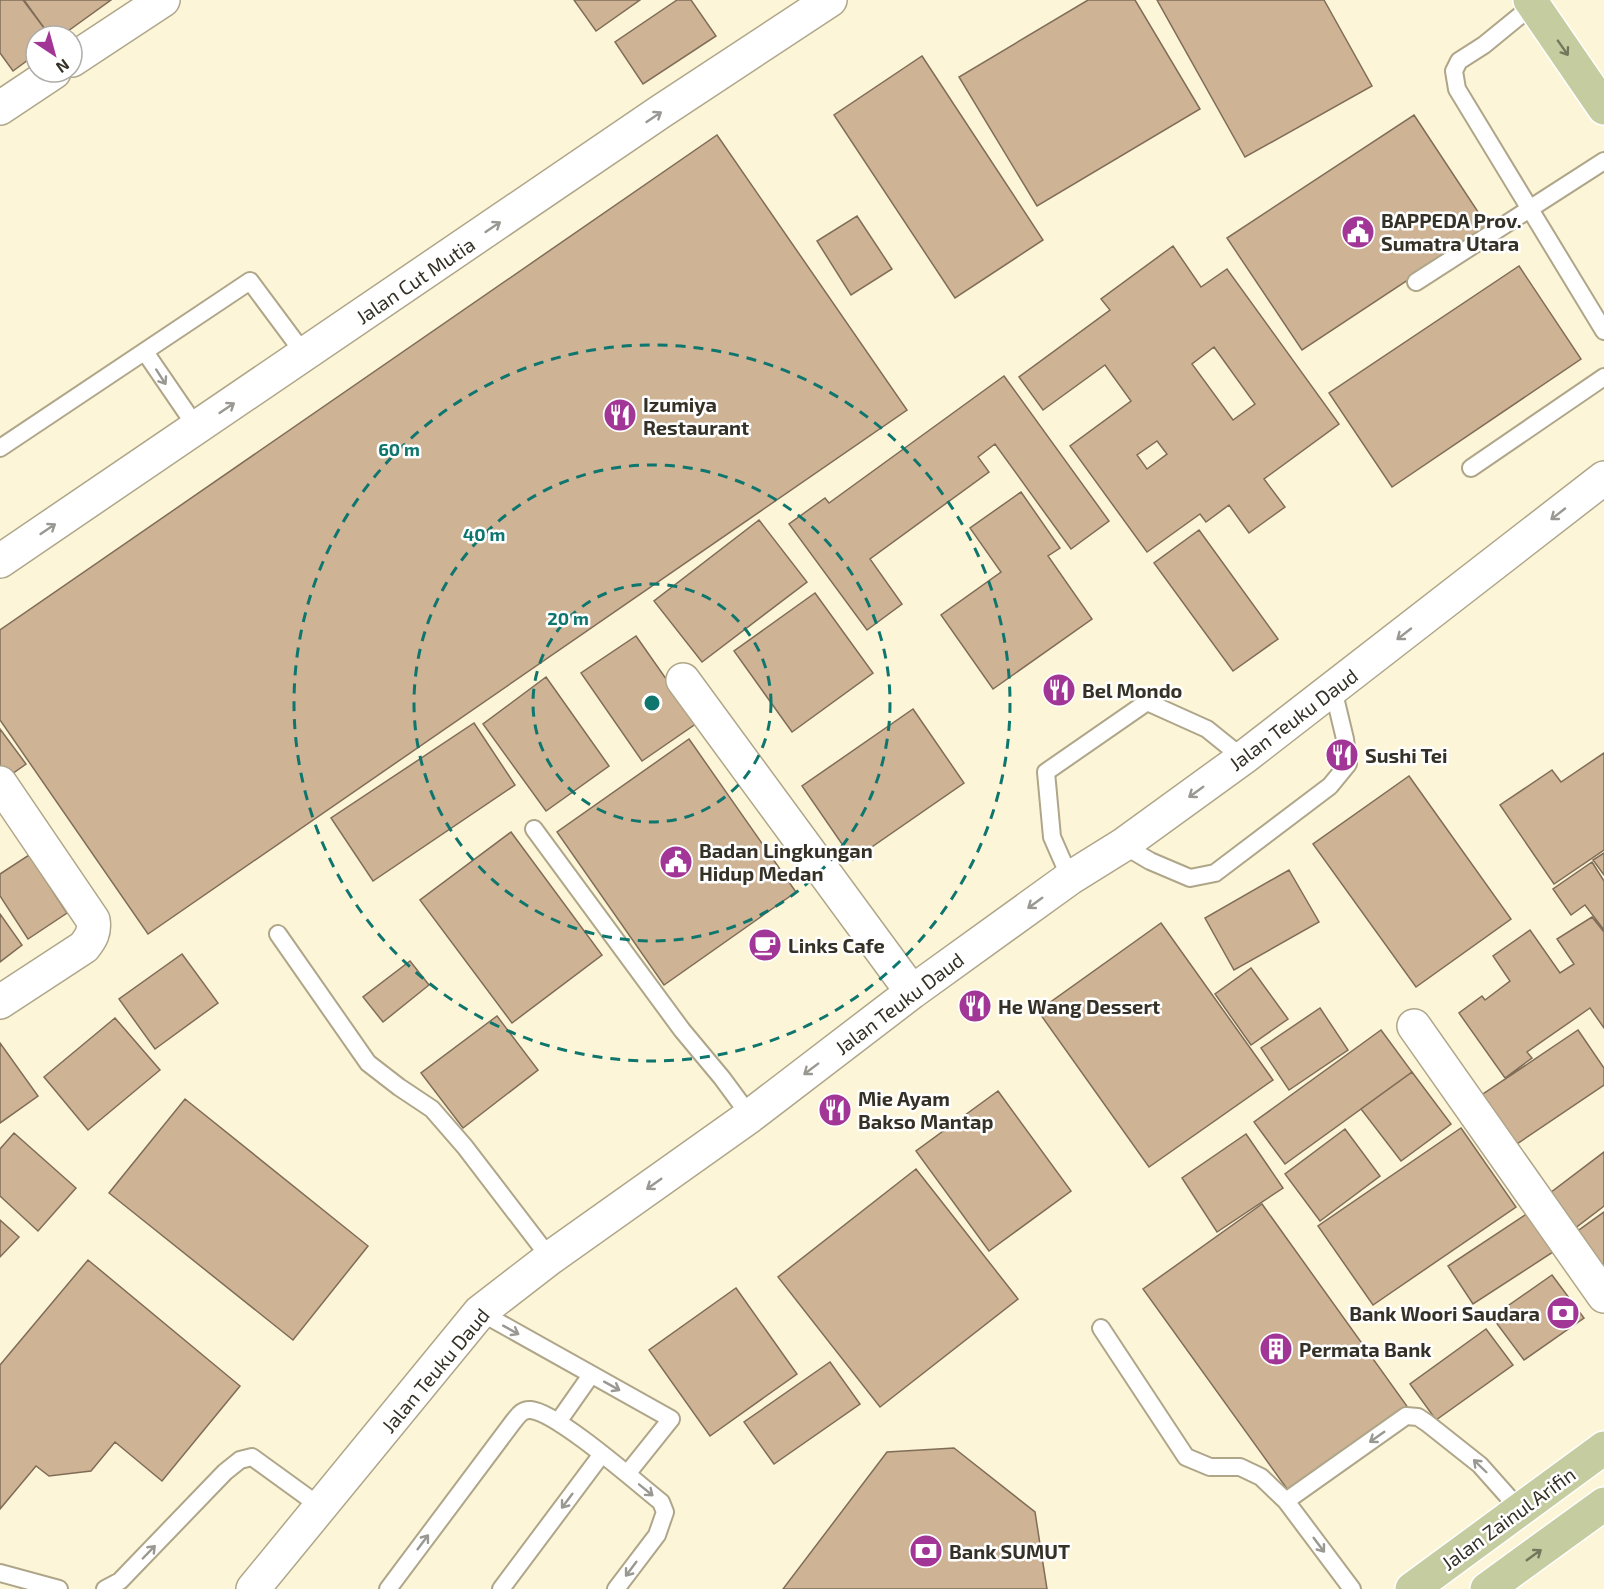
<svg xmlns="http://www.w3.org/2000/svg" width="1604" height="1589" font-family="'Exo 2',sans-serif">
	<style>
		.building { fill: #ceb395; stroke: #806d58; stroke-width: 1.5; fill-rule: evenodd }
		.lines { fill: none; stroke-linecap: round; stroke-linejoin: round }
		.service-casing { stroke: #afa68a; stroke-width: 20 }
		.minor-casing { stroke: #afa68a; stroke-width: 36 }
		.primary-casing { stroke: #fff; stroke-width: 36 }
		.service { stroke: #fff; stroke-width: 16 }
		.minor { stroke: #fff; stroke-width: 33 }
		.primary { stroke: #c4cca0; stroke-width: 33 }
		.oneway { stroke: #75775d }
		.oneway2 { stroke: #9a9892 }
		.ring { fill: none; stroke: #0f766e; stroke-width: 3; stroke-dasharray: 10 8 }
		.labels { text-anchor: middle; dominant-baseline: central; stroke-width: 5; stroke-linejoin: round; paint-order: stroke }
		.poi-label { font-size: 20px; font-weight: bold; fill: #353126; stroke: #fff; text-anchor: start }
		.street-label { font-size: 20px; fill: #353126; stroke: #fff }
		.centre { fill: #0f766e; stroke: #fff; stroke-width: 3 }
		.ring-label { font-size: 18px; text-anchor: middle; font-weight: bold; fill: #0f766e; stroke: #fff; stroke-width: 5; stroke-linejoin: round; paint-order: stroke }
	</style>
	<rect width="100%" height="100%" fill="#fdf5d7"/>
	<path class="building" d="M0,0H23L50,36H36V54L13,71L0,53Z
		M24,0H111L61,36H50Z
		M574,0H640L596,31Z
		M677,0H691L716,36L643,84L615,42Z
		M1088,0H1135L1200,109L1037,206L959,77Z
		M1157,0H1324L1372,86L1245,157Z
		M922,56L1043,240L955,298L834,115Z
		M1414,115L1488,227L1302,350L1227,238Z
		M717,135L907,410L148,934L0,720V630Z
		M857,216L892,269L851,295L817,241Z
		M1173,246L1201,287L1227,269L1339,424L1264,479L1285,507L1249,533L1229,505L1206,522L1200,514L1147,552L1070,446L1131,401L1105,365L1043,410L1019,377L1110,310L1101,299ZM1214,347L1255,404L1233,420L1192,364ZM1157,441L1167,454L1147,469L1137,455Z
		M1519,266L1581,359L1392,487L1329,393Z
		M1004,376L1109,521L1071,549L995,444L978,457L989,472L870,559L902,604L867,630L789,524L825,498L829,503Z
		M1021,492L1060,548L1048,556L1092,619L993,689L941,615L1001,572L970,528Z
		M759,520L807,582L702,662L654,601Z
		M1199,530L1278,639L1233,671L1154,563Z
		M815,593L873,673L792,732L734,651Z
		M636,636L697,723L642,761L581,673Z
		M546,677L609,766L546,811L483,724Z
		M913,709L964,783L853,860L802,786Z
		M474,723L515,785L373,881L331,818Z
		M0,729L26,764L2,781L0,779Z
		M689,739L796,892L664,985L557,832Z
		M1604,753V850L1554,884L1500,805L1552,770L1561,782Z
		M1409,776L1511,919L1416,987L1313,844Z
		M511,832L602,955L512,1023L420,900Z
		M1604,853V875L1593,860Z
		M29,855L67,913L28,939L0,896V874Z
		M1592,862L1604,881V930L1585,905L1571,915L1553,889Z
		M1289,870L1319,922L1234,970L1205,918Z
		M0,914L22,945L0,962Z
		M1592,917L1604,932V1028L1590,1008L1527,1052L1532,1058L1505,1078L1459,1013L1482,996L1485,1000L1510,981L1493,956L1530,930L1560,973L1574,964L1557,939Z
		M1161,923L1273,1080L1149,1167L1038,1011Z
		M182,954L218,1003L155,1049L119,999Z
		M410,961L429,985L383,1022L363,997Z
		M1251,968L1288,1019L1251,1045L1215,994Z
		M1320,1008L1348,1050L1289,1090L1261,1048Z
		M497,1016L538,1070L463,1128L421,1073Z
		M115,1018L160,1070L88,1130L44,1077Z
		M1381,1030L1412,1072L1285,1164L1254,1122Z
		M1578,1030L1604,1068V1085L1511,1148L1477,1098Z
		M0,1043L38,1096L0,1123Z
		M1412,1072L1451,1124L1401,1161L1361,1109Z
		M998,1091L1071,1191L989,1251L916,1151Z
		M185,1099L368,1246L293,1340L109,1193Z
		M1461,1128L1516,1207L1373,1305L1318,1226Z
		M1345,1129L1380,1176L1320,1221L1285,1174Z
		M14,1133L76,1188L38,1231L0,1196V1149Z
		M1246,1134L1283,1188L1217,1232L1182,1178Z
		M1604,1152V1206L1570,1232L1550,1193Z
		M916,1169L1018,1299L880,1407L778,1277Z
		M1262,1204L1409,1409L1290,1493L1143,1289Z
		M1604,1212V1278L1572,1235Z
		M1528,1213L1553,1252L1473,1304L1448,1266Z
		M0,1220L19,1237L0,1257Z
		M88,1260L240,1386L162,1481L115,1442L91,1471L49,1476L36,1466L0,1509V1365Z
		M1552,1275L1584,1318L1524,1360L1492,1317Z
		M736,1288L797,1374L710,1436L649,1350Z
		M1486,1329L1513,1365L1436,1420L1410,1384Z
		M830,1362L860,1404L774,1464L744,1422Z
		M954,1448L1035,1512L1047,1589H783L887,1452Z"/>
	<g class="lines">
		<g class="service-casing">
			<path id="service" d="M1533,5L1484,45L1459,61L1454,71L1457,89L1604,331
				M1416,282L1604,161
				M145,352L197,428
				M0,448L250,281L305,355
				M1471,468L1604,377
				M534,829L682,1030L722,1078L750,1116
				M1123,845L1150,861L1190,878L1215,873L1330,786L1348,764L1345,739L1333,689
				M1070,878L1052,837L1046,772L1147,702L1207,729L1243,758
				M278,934L368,1063L399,1087L432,1109L465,1147L550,1258
				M480,1312L671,1419L627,1474
				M1101,1328L1186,1457L1210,1467H1240L1261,1477L1286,1501L1352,1589
				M558,1422L591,1375
				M1286,1501L1406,1416L1418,1417L1427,1423L1480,1465L1520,1510
				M0,1573L59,1589
				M105,1589L120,1581L225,1472L240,1460L252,1457L321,1507
				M388,1589L513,1422C518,1416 522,1409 531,1410C558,1413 637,1483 661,1502L665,1512L657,1535L616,1589
				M501,1589L602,1454"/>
		</g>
		<g class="minor-casing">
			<path id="minor" d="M72,60L163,0
				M0,108L54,72
				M0,561L660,112L830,0
				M683,680L912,992
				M0,783L93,920C95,932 91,938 84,947L0,1002
				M1414,1026L1604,1296
				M253,1589L480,1312L550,1258L750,1116L912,992L1070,878L1123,845L1243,758L1604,478"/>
		</g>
		<g class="primary-casing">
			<path id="primary" d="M1530,0L1604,108
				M1412,1589L1604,1448
				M1487,1589L1604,1504"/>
		</g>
		<use href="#service" class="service"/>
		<use href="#minor" class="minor"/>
		<use href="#primary" class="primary"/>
	</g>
	<defs><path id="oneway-shaft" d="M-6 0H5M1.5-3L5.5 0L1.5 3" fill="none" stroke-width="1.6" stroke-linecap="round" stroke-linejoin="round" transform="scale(1.5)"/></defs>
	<g class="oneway">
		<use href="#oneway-shaft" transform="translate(1563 48) rotate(55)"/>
		<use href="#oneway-shaft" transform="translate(1534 1555) rotate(-36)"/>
	</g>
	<g class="oneway2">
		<use href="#oneway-shaft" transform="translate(654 117) rotate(-34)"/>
		<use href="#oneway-shaft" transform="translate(493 227) rotate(-34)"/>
		<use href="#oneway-shaft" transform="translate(161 377) rotate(57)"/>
		<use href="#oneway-shaft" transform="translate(227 408) rotate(-34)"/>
		<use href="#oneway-shaft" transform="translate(1558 514) rotate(142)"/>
		<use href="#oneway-shaft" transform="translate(48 529) rotate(-34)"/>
		<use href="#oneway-shaft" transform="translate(1404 634) rotate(142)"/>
		<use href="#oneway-shaft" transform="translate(1196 792) rotate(144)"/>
		<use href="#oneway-shaft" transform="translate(1035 903) rotate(144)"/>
		<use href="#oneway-shaft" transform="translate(811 1069) rotate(143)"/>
		<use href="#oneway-shaft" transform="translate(654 1184) rotate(145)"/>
		<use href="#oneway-shaft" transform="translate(511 1330) rotate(29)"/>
		<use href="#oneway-shaft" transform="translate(612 1386) rotate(29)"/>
		<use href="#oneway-shaft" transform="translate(1377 1437) rotate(145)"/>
		<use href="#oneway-shaft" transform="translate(1480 1466) rotate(-136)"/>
		<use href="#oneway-shaft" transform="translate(646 1490) rotate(39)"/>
		<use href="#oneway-shaft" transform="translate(567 1501) rotate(127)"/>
		<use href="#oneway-shaft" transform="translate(423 1542) rotate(-53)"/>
		<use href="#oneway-shaft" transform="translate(1319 1545) rotate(53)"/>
		<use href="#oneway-shaft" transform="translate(149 1552) rotate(-46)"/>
		<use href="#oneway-shaft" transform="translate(631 1569) rotate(127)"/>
	</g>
	<g class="ring">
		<circle cx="652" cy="703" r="119"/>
		<circle cx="652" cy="703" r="238"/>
		<circle cx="652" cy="703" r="358"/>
	</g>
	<defs>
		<g id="civic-disc" transform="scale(1.725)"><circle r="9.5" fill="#a23697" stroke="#fff"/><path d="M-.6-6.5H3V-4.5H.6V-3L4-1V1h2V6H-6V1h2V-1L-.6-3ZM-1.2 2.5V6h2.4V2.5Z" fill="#fff"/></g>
		<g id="restaurant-disc" transform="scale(1.725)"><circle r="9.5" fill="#a23697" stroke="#fff"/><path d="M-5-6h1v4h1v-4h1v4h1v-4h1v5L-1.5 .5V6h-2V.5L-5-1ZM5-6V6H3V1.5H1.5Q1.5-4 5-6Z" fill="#fff"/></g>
		<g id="cafe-disc" transform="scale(1.725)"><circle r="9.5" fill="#a23697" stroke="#fff"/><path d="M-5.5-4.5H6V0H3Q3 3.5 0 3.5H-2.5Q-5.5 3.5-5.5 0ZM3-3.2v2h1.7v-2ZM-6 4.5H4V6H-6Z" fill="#fff"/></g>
		<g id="bank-disc" transform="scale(1.725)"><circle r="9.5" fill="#a23697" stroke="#fff"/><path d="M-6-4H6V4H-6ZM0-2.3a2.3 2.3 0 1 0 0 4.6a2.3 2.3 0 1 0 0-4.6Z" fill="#fff"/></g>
		<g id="building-disc" transform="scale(1.725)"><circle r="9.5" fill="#a23697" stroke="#fff"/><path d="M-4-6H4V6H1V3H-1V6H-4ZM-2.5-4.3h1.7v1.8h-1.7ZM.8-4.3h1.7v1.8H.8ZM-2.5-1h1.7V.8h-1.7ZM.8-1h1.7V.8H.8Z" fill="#fff"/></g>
	</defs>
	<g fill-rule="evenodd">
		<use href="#civic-disc" x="1358" y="232"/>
		<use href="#restaurant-disc" x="620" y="415"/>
		<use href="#restaurant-disc" x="1059" y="690"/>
		<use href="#restaurant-disc" x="1342" y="755"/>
		<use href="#civic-disc" x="676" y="862"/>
		<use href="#cafe-disc" x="765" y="945"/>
		<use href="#restaurant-disc" x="975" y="1006"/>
		<use href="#restaurant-disc" x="835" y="1110"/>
		<use href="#bank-disc" x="1563" y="1313"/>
		<use href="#building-disc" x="1276" y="1349"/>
		<use href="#bank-disc" x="926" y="1551"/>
	</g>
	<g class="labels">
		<g class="poi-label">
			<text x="1381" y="220">BAPPEDA Prov.<tspan x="1381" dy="23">Sumatra Utara</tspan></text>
			<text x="643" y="404">Izumiya<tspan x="643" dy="23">Restaurant</tspan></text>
			<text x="1082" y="690">Bel Mondo</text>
			<text x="1365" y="755">Sushi Tei</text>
			<text x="699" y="850">Badan Lingkungan<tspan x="699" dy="23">Hidup Medan</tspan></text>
			<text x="788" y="945">Links Cafe</text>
			<text x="998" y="1006">He Wang Dessert</text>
			<text x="858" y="1098">Mie Ayam<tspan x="858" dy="23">Bakso Mantap</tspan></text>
			<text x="1540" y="1313" text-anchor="end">Bank Woori Saudara</text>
			<text x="1299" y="1349">Permata Bank</text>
			<text x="949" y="1551">Bank SUMUT</text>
		</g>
		<g class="street-label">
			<text transform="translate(415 280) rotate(-34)">Jalan Cut Mutia</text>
			<text transform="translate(1293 719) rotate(-37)">Jalan Teuku Daud</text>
			<text transform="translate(899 1003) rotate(-37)">Jalan Teuku Daud</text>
			<text transform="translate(435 1370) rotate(-50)">Jalan Teuku Daud</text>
			<text transform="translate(1508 1518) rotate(-36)">Jalan Zainul Arifin</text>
		</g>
	</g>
	<circle cx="652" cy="703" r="9" class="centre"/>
	<g class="ring-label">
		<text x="399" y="456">60 m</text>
		<text x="484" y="541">40 m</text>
		<text x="568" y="625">20 m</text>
	</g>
	<g transform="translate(54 54) rotate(144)"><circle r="28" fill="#ffffff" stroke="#aeada8" stroke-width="1.5"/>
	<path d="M0-4.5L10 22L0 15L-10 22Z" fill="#a23697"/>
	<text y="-9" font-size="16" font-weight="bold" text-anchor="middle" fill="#353126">N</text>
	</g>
</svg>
